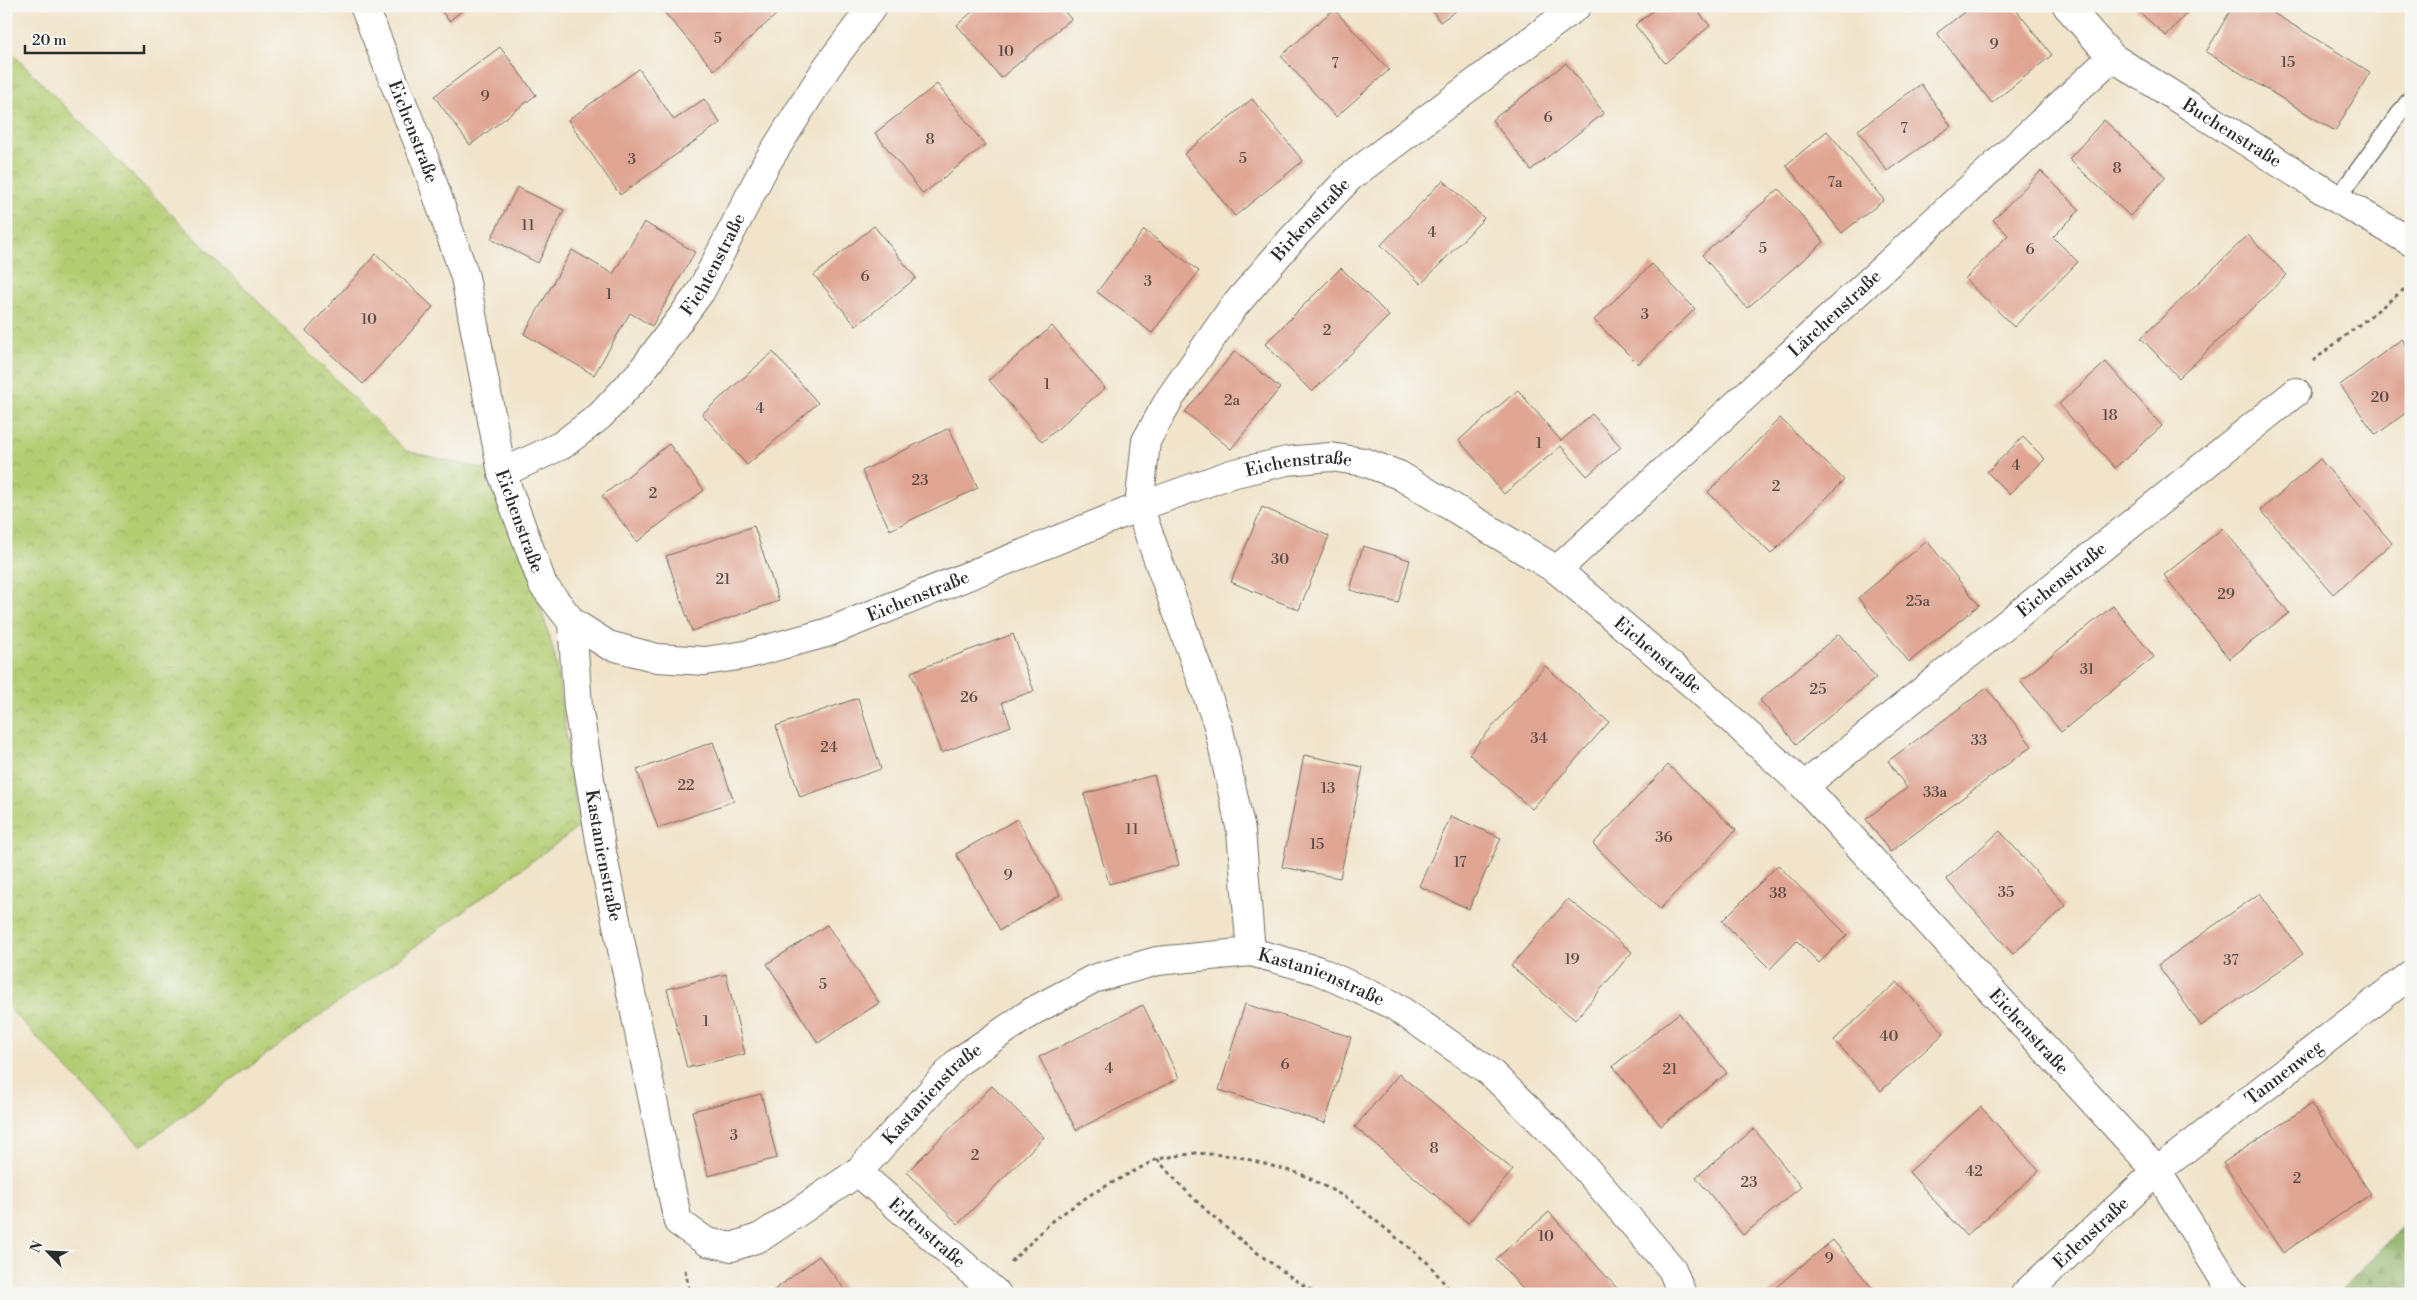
<svg xmlns="http://www.w3.org/2000/svg" width="2417" height="1300" font-family="'Libre Bodoni',serif">
	<style>
		.forest { fill: url(#forest-firs); stroke: #5d6e48 }
		.park { fill: url(#park-crowns); stroke: #707c4f }
		.building { fill: #e0a593 }
		.lines { fill: none; stroke-linecap: round; stroke-linejoin: round }
		.service-casing { stroke: #706c63; stroke-width: 19 }
		.minor-casing { stroke: #706c63; stroke-width: 30 }
		.path { stroke: #706c63; stroke-width: 3; stroke-dasharray: 4 4; stroke-linecap: butt }
		.service { stroke: #fff; stroke-width: 16 }
		.minor { stroke: #fff; stroke-width: 28 }
		.labels { text-anchor: middle; dominant-baseline: central; stroke-width: 5; stroke-linejoin: round; paint-order: stroke }
		.number-label { font-size: 15px; fill: #584a45 }
		.street-label { font-size: 18px; fill: #2b2b2b; stroke: #f6f6f2 }
	</style>
	<defs>
		<pattern id="forest-firs" width="22" height="20" patternUnits="userSpaceOnUse" patternTransform="scale(1.25)"><rect width="22" height="20" fill="#8fb065"/><path d="M5 1l3.5 6h-7zM16 11l3.5 6h-7z" fill="#758f53"/></pattern>
		<pattern id="park-crowns" width="20" height="18" patternUnits="userSpaceOnUse" patternTransform="scale(1.25)"><rect width="20" height="18" fill="#b4cd73"/><path d="M2 6a3 3 0 1 1 6 0M12 15a3 3 0 1 1 6 0" fill="none" stroke="#9bb064"/></pattern>
	</defs>
	<rect width="100%" height="100%" fill="#f6f6f2"/>
	<filter id="ink" filterUnits="userSpaceOnUse"><feTurbulence type="fractalNoise" baseFrequency=".02" numOctaves="2"/><feDisplacementMap in="SourceGraphic" scale="10" xChannelSelector="R" yChannelSelector="G"/><feConvolveMatrix kernelMatrix="1 2 1 2 8 2 1 2 1" color-interpolation-filters="sRGB"/></filter>
	<filter id="wash" filterUnits="userSpaceOnUse"><feTurbulence type="fractalNoise" baseFrequency=".0096" numOctaves="4" result="noise"/><feDisplacementMap in="SourceGraphic" scale="20" xChannelSelector="R" yChannelSelector="G"/><feGaussianBlur stdDeviation="1.12" result="paint"/><feColorMatrix in="noise" values="0 0 0 0 0 0 0 0 0 0 0 0 0 0 0 0 0 1.4 0 .05"/><feComposite in="paint" operator="in"/></filter>
	<g filter="url(#wash)">
		<rect width="100%" height="100%" fill="#f1e4cb"/>
		<path class="forest" d="M2411,1218V1294H2338Z"/>
		<path class="park" d="M6,47L406,451L502,473L555,657L579,827L141,1146L6,1005Z"/>
		<g id="blocks">
			<path class="building" d="M438,6H468L449,21Z
				M659,6H786L714,70Z
				M979,6H1060L1071,19L1001,78L957,25Z
				M1429,6H1463L1440,22Z
				M1659,6H1694L1710,26L1665,63L1635,25Z
				M1972,6H2013L2052,55L1992,103L1937,33Z
				M2133,6H2193L2166,36Z
				M2233,6H2262L2370,72L2335,131L2206,52Z
				M1334,9L1389,70L1336,117L1281,56Z
				M500,47L536,95L470,145L434,96Z
				M1566,63L1604,113L1531,170L1492,120Z
				M639,69L674,120L704,99L720,123L620,195L568,120Z
				M937,84L985,145L923,194L875,133Z
				M1921,84L1951,126L1887,171L1858,130Z
				M1252,99L1303,161L1235,216L1184,154Z
				M2104,120L2166,177L2130,216L2069,159Z
				M1827,131L1884,200L1842,233L1786,165Z
				M2041,171L2080,210L2053,237L2078,262L2014,327L1965,279L2008,235L1993,220Z
				M1443,180L1484,218L1421,284L1381,245Z
				M517,187L564,210L538,263L491,239Z
				M1779,189L1824,242L1747,308L1702,255Z
				M644,222L695,252L652,326L630,313L594,375L524,334L572,250L613,274Z
				M874,226L916,278L856,326L814,275Z
				M1144,230L1199,271L1152,333L1097,292Z
				M2248,235L2287,275L2179,378L2141,338Z
				M376,254L433,307L363,384L306,331Z
				M1652,264L1695,309L1638,364L1594,320Z
				M1341,268L1389,316L1312,392L1265,344Z
				M1052,326L1105,388L1042,442L989,380Z
				M2402,339L2411,352V409L2376,435L2340,385Z
				M1235,351L1280,388L1231,449L1185,412Z
				M773,352L818,403L747,465L702,414Z
				M2106,362L2162,426L2115,468L2059,404Z
				M1518,390L1561,441L1592,414L1621,447L1587,476L1561,446L1504,494L1459,440Z
				M1780,418L1844,480L1771,554L1708,492Z
				M949,428L978,488L890,530L862,471Z
				M2023,437L2045,459L2009,494L1987,472Z
				M669,444L704,490L637,542L602,496Z
				M2320,459L2392,543L2333,594L2261,510Z
				M1262,507L1329,536L1299,610L1231,582Z
				M754,526L779,601L692,631L666,556Z
				M2223,528L2289,613L2229,659L2164,575Z
				M1927,541L1979,605L1909,662L1858,598Z
				M1363,546L1410,560L1398,603L1350,590Z
				M2113,606L2154,657L2061,732L2020,681Z
				M1013,634L1034,691L1002,702L1011,726L941,753L911,672Z
				M1839,634L1876,678L1796,744L1760,700Z
				M1545,666L1609,722L1532,809L1469,754Z
				M1987,688L2032,746L1890,852L1866,819L1907,788L1888,761Z
				M858,698L881,769L800,797L776,726Z
				M713,742L734,801L658,828L637,770Z
				M1304,755L1363,767L1340,878L1282,867Z
				M1668,765L1736,830L1660,909L1593,844Z
				M1154,775L1179,865L1109,884L1084,794Z
				M1451,816L1501,838L1469,909L1419,886Z
				M1017,819L1060,895L1000,930L956,854Z
				M2000,831L2066,906L2013,954L1946,879Z
				M1778,865L1847,935L1819,963L1797,941L1770,969L1722,921Z
				M2260,893L2303,954L2201,1026L2158,965Z
				M1568,899L1632,952L1575,1020L1511,966Z
				M827,925L879,1003L818,1043L767,964Z
				M726,974L745,1054L687,1068L667,989Z
				M1897,982L1944,1033L1881,1091L1834,1040Z
				M1245,1004L1351,1037L1325,1123L1219,1090Z
				M1143,1005L1179,1078L1076,1130L1039,1057Z
				M1679,1013L1727,1073L1661,1126L1613,1066Z
				M1399,1074L1513,1170L1468,1223L1355,1127Z
				M992,1086L1044,1137L958,1224L907,1172Z
				M761,1094L777,1158L708,1176L692,1111Z
				M2311,1104L2371,1194L2283,1253L2223,1163Z
				M1981,1107L2039,1171L1966,1236L1909,1172Z
				M1754,1129L1801,1187L1743,1235L1696,1177Z
				M1549,1212L1622,1294H1527L1496,1259Z
				M1833,1240L1877,1294H1768L1788,1277Z
				M819,1256L848,1294H769Z"/>
		</g>
	</g>
	<g filter="url(#ink)">
		<use href="#blocks" fill-opacity="0" stroke="#706c63" stroke-width="1"/>
		<g class="lines">
			<g class="service-casing">
				<path id="service" d="M2337,199L2411,98"/>
			</g>
			<g class="minor-casing">
				<g id="minor">
					<path id="s1" d="M364,6L425,160L465,277L502,473L543,585L572,622L608,645L657,658L705,661L745,655L826,633L1139,507L1231,474L1287,461L1330,457L1364,462L1399,475L1557,570L1695,686L1804,786L2157,1171L2233,1294"/>
					<path id="s2" d="M2067,6L2112,57L2337,199L2411,242"/>
					<path id="s3" d="M502,473L562,445L600,416L641,372L701,291L766,164L827,67L873,6"/>
					<path id="s4" d="M1557,570L2112,57"/>
					<path id="s5" d="M572,622L578,707L602,852L678,1222L707,1242L732,1247L761,1237L858,1172L958,1062L1033,1011L1093,979L1157,961L1251,952L1317,970L1393,1005L1490,1072L1567,1147L1672,1269L1682,1294"/>
					<path id="s6" d="M1804,786L2296,392"/>
					<path id="s7" d="M1251,952L1241,831L1218,725L1139,507L1146,441L1170,398L1231,310L1291,240L1350,177L1577,6"/>
					<path id="s8" d="M858,1172L997,1294"/>
					<path id="s9" d="M2025,1294L2157,1171L2411,974"/>
				</g>
			</g>
			<path class="path" d="M2313,361L2411,284
				M1157,1159C1203,1213 1257,1256 1317,1294
				M1011,1262L1052,1221L1093,1193L1157,1159L1196,1153L1236,1156L1301,1174L1349,1199L1429,1264L1453,1294
				M685,1270L690,1294"/>
			<use href="#service" class="service"/>
			<use href="#minor" class="minor"/>
		</g>
	</g>
	<g class="labels">
		<g class="number-label">
			<text x="718" y="38">5</text>
			<text x="1994" y="44">9</text>
			<text x="1006" y="51">10</text>
			<text x="2288" y="62">15</text>
			<text x="1335" y="63">7</text>
			<text x="485" y="96">9</text>
			<text x="1548" y="117">6</text>
			<text x="1904" y="128">7</text>
			<text x="930" y="139">8</text>
			<text x="1243" y="158">5</text>
			<text x="632" y="159">3</text>
			<text x="2117" y="168">8</text>
			<text x="1835" y="182">7a</text>
			<text x="528" y="225">11</text>
			<text x="1432" y="232">4</text>
			<text x="1763" y="248">5</text>
			<text x="2030" y="249">6</text>
			<text x="865" y="276">6</text>
			<text x="1148" y="281">3</text>
			<text x="609" y="294">1</text>
			<text x="1645" y="314">3</text>
			<text x="369" y="319">10</text>
			<text x="1327" y="330">2</text>
			<text x="1047" y="384">1</text>
			<text x="2380" y="397">20</text>
			<text x="1232" y="400">2a</text>
			<text x="760" y="408">4</text>
			<text x="2110" y="415">18</text>
			<text x="1539" y="443">1</text>
			<text x="2016" y="465">4</text>
			<text x="920" y="480">23</text>
			<text x="1776" y="486">2</text>
			<text x="653" y="493">2</text>
			<text x="1280" y="559">30</text>
			<text x="723" y="579">21</text>
			<text x="2226" y="594">29</text>
			<text x="1918" y="601">25a</text>
			<text x="2087" y="669">31</text>
			<text x="1818" y="689">25</text>
			<text x="969" y="697">26</text>
			<text x="1539" y="738">34</text>
			<text x="1979" y="740">33</text>
			<text x="829" y="747">24</text>
			<text x="686" y="785">22</text>
			<text x="1328" y="788">13</text>
			<text x="1935" y="792">33a</text>
			<text x="1132" y="829">11</text>
			<text x="1664" y="837">36</text>
			<text x="1317" y="844">15</text>
			<text x="1460" y="862">17</text>
			<text x="1008" y="875">9</text>
			<text x="2006" y="892">35</text>
			<text x="1778" y="893">38</text>
			<text x="1572" y="959">19</text>
			<text x="2231" y="960">37</text>
			<text x="823" y="984">5</text>
			<text x="706" y="1021">1</text>
			<text x="1889" y="1036">40</text>
			<text x="1285" y="1064">6</text>
			<text x="1109" y="1068">4</text>
			<text x="1670" y="1069">21</text>
			<text x="734" y="1135">3</text>
			<text x="1434" y="1148">8</text>
			<text x="975" y="1155">2</text>
			<text x="1974" y="1171">42</text>
			<text x="2297" y="1178">2</text>
			<text x="1749" y="1182">23</text>
			<text x="1546" y="1236">10</text>
			<text x="1829" y="1258">9</text>
		</g>
		<g class="street-label">
			<text stroke="none"><textPath href="#s1" startOffset="135">Eichenstraße</textPath></text>
			<text stroke="none"><textPath href="#s2" startOffset="210">Buchenstraße</textPath></text>
			<text stroke="none"><textPath href="#s7" startOffset="805">Birkenstraße</textPath></text>
			<text stroke="none"><textPath href="#s3" startOffset="304">Fichtenstraße</textPath></text>
			<text stroke="none"><textPath href="#s4" startOffset="378">Lärchenstraße</textPath></text>
			<text stroke="none"><textPath href="#s1" startOffset="1425">Eichenstraße</textPath></text>
			<text stroke="none"><textPath href="#s1" startOffset="540">Eichenstraße</textPath></text>
			<text stroke="none"><textPath href="#s6" startOffset="330">Eichenstraße</textPath></text>
			<text stroke="none"><textPath href="#s1" startOffset="1020">Eichenstraße</textPath></text>
			<text stroke="none"><textPath href="#s1" startOffset="1845">Eichenstraße</textPath></text>
			<text stroke="none"><textPath href="#s5" startOffset="236">Kastanienstraße</textPath></text>
			<text stroke="none"><textPath href="#s5" startOffset="1361">Kastanienstraße</textPath></text>
			<text stroke="none"><textPath href="#s1" startOffset="2374">Eichenstraße</textPath></text>
			<text stroke="none"><textPath href="#s9" startOffset="341">Tannenweg</textPath></text>
			<text stroke="none"><textPath href="#s5" startOffset="926">Kastanienstraße</textPath></text>
			<text stroke="none"><textPath href="#s8" startOffset="92">Erlenstraße</textPath></text>
			<text stroke="none"><textPath href="#s9" startOffset="90">Erlenstraße</textPath></text>
		</g>
	</g>
	<rect width="2417" height="1300" fill="none" stroke="#f6f6f2" stroke-width="25"/>
	<g transform="translate(48 1252) rotate(294)" stroke="#f6f6f2" stroke-width="4" paint-order="stroke">
	<path d="M0-4L9 19L0 12L-9 19Z" fill="#2b2b2b"/>
	<text y="-8" font-size="14" font-weight="bold" text-anchor="middle" fill="#2b2b2b">N</text>
	</g>
	<path d="M25 45v8h119v-8" fill="none" stroke="#2b2b2b" stroke-width="2.5"/>
	<text x="32" y="45" font-size="15" fill="#2b2b2b" stroke="#f6f6f2" stroke-width="4" paint-order="stroke">20 m</text>
</svg>
